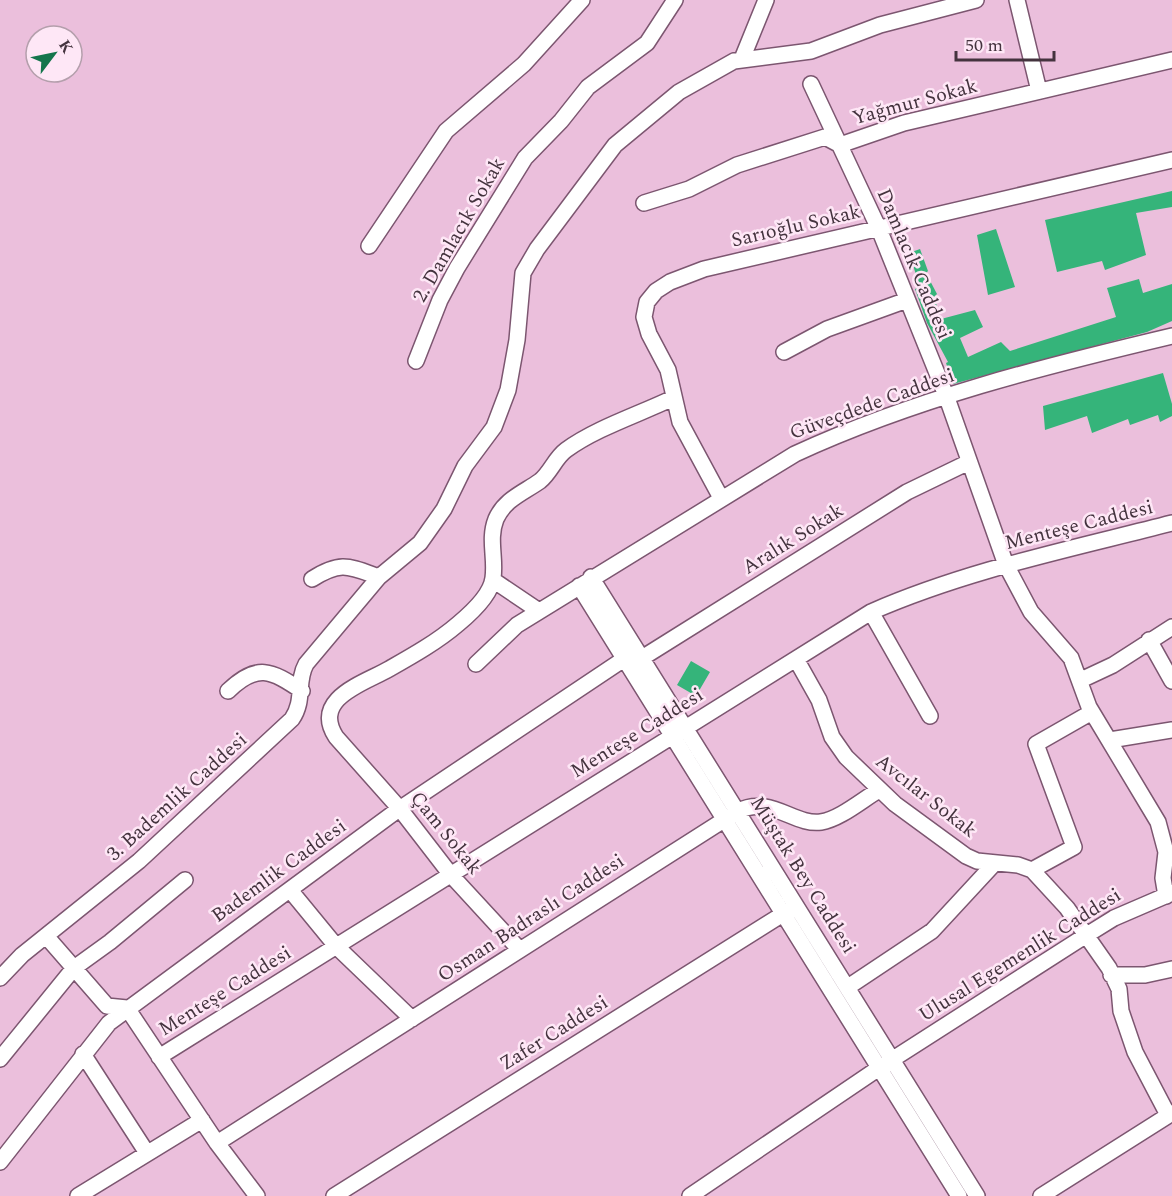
<svg xmlns="http://www.w3.org/2000/svg" width="1172" height="1196" font-family="Spectral,serif">
	<style>
		.building { fill: #35b47a }
		.lines { fill: none; stroke-linecap: round; stroke-linejoin: round }
		.minor-casing { stroke: #7c5670; stroke-width: 18 }
		.minor { stroke: #fff; stroke-width: 15 }
		.labels { text-anchor: middle; dominant-baseline: central; stroke-width: 5; stroke-linejoin: round; paint-order: stroke }
		.street-label { font-size: 20px; fill: #44333e; stroke: #fee7f6 }
	</style>
	<rect width="100%" height="100%" fill="#ebbfdc"/>
	<path class="building" d="M1172,191V207L1136,213L1146,255L1105,270L1102,261L1057,272L1045,220Z
		M996,229L1015,287L988,295L977,235Z
		M920,249L928,271L926,273L937,294L934,297L941,319L975,310L983,327L960,338L968,357L1001,342L1010,351L1116,317L1107,288L1139,279L1143,293L1172,284V321L1147,332L953,384L946,363L948,362L927,323L915,289L920,287L909,253Z
		M1163,373L1172,404V416L1160,422L1158,415L1130,425L1128,419L1092,433L1087,416L1045,430L1043,406Z
		M691,661L710,672L696,696L677,685Z"/>
	<g class="lines">
		<g class="minor-casing">
			<path id="minor" d="M1017,0L1039,91
				M742,59L766,0
				M811,84L879,229L947,398L1006,565L1031,612L1071,658L1089,707L1158,822L1166,852L1163,878L1166,896
				M644,203L689,189L737,165L825,137L840,145L904,123L1172,60
				M369,246L446,131L524,64L582,0
				M784,352L827,329L907,300
				M416,361L440,300L457,268L525,158L561,121L588,87L647,43L675,0
				M721,498L680,422L668,370L649,334L644,317L647,302L656,291L670,282L704,269L1172,160
				M591,577L977,1196
				M312,579C341,561 348,566 379,577
				M493,580L539,611
				M579,586L959,1196
				M871,612L930,716
				M1149,640L1172,681
				M642,658L907,492L969,462
				M796,659L819,700L832,737L846,757L895,804L966,856L977,861L1018,865L1032,870L1067,908L1109,968L1119,989L1121,1011L1135,1052L1168,1115
				M476,664L517,625L795,454C914,399 1045,366 1172,336
				M1081,680L1113,665L1172,627
				M228,691C257,663 271,670 302,691
				M1110,740L1172,730
				M1032,870L1074,847L1036,744L1092,712
				M290,890L336,946L412,1019
				M46,936L107,1006L127,1008L217,1143L257,1196
				M520,950L451,875L400,809L336,737C311,698 365,683 389,669C412,656 437,642 458,624C470,614 491,595 493,578C496,558 488,539 496,519C505,499 523,493 540,481C551,472 555,458 566,450C596,428 640,414 673,398
				M1111,975H1145L1172,969
				M0,978L22,955L139,861L292,719C305,700 296,682 306,664L379,577L420,543L444,509L465,466L494,427L508,390L517,340L523,273L537,249L615,145L679,92L734,61L811,51L880,25L976,0
				M848,987L932,931L994,864
				M83,1054L147,1153
				M159,1057L871,612C967,570 1071,549 1172,523
				M0,1059L74,968L110,942L185,880
				M217,1143L738,811C770,795 795,826 821,822C840,819 862,800 879,790
				M0,1162L109,1023L395,812L624,659
				M78,1196L202,1120
				M334,1196L791,909
				M690,1196L879,1068L1085,936L1114,918L1172,893
				M1041,1196L1172,1113"/>
		</g>
		<use href="#minor" class="minor"/>
	</g>
	<g class="labels">
		<g class="street-label">
			<text transform="translate(915 102) rotate(-15)">Yağmur Sokak</text>
			<text transform="translate(796 226) rotate(-13)">Sarıoğlu Sokak</text>
			<text transform="translate(459 230) rotate(-60)">2. Damlacık Sokak</text>
			<text transform="translate(914 264) rotate(67)">Damlacık Caddesi</text>
			<text transform="translate(872 404) rotate(-20)">Güveçdede Caddesi</text>
			<text transform="translate(1079 525) rotate(-14)">Menteşe Caddesi</text>
			<text transform="translate(793 539) rotate(-32)">Aralık Sokak</text>
			<text transform="translate(637 733) rotate(-32)">Menteşe Caddesi</text>
			<text transform="translate(926 796) rotate(38)">Avcılar Sokak</text>
			<text transform="translate(177 797) rotate(-42)">3. Bademlik Caddesi</text>
			<text transform="translate(446 833) rotate(51)">Çam Sokak</text>
			<text transform="translate(279 871) rotate(-36)">Bademlik Caddesi</text>
			<text transform="translate(803 875) rotate(58)">Müştak Bey Caddesi</text>
			<text transform="translate(531 918) rotate(-33)">Osman Badraslı Caddesi</text>
			<text transform="translate(1020 955) rotate(-32)">Ulusal Egemenlik Caddesi</text>
			<text transform="translate(225 991) rotate(-32)">Menteşe Caddesi</text>
			<text transform="translate(554 1033) rotate(-32)">Zafer Caddesi</text>
		</g>
	</g>
	<g transform="translate(54 54) rotate(58)"><circle r="28" fill="#fee7f6" stroke="#b49fac" stroke-width="1.5"/>
	<path d="M0-4.5L10 22L0 15L-10 22Z" fill="#14754c"/>
	<text y="-9" font-size="16" font-weight="bold" text-anchor="middle" fill="#44333e">K</text>
	</g>
	<path d="M956 51v9h98v-9" fill="none" stroke="#44333e" stroke-width="3"/>
	<text x="965" y="51" font-size="18" fill="#44333e" stroke="#fee7f6" stroke-width="4.5" paint-order="stroke">50 m</text>
</svg>
